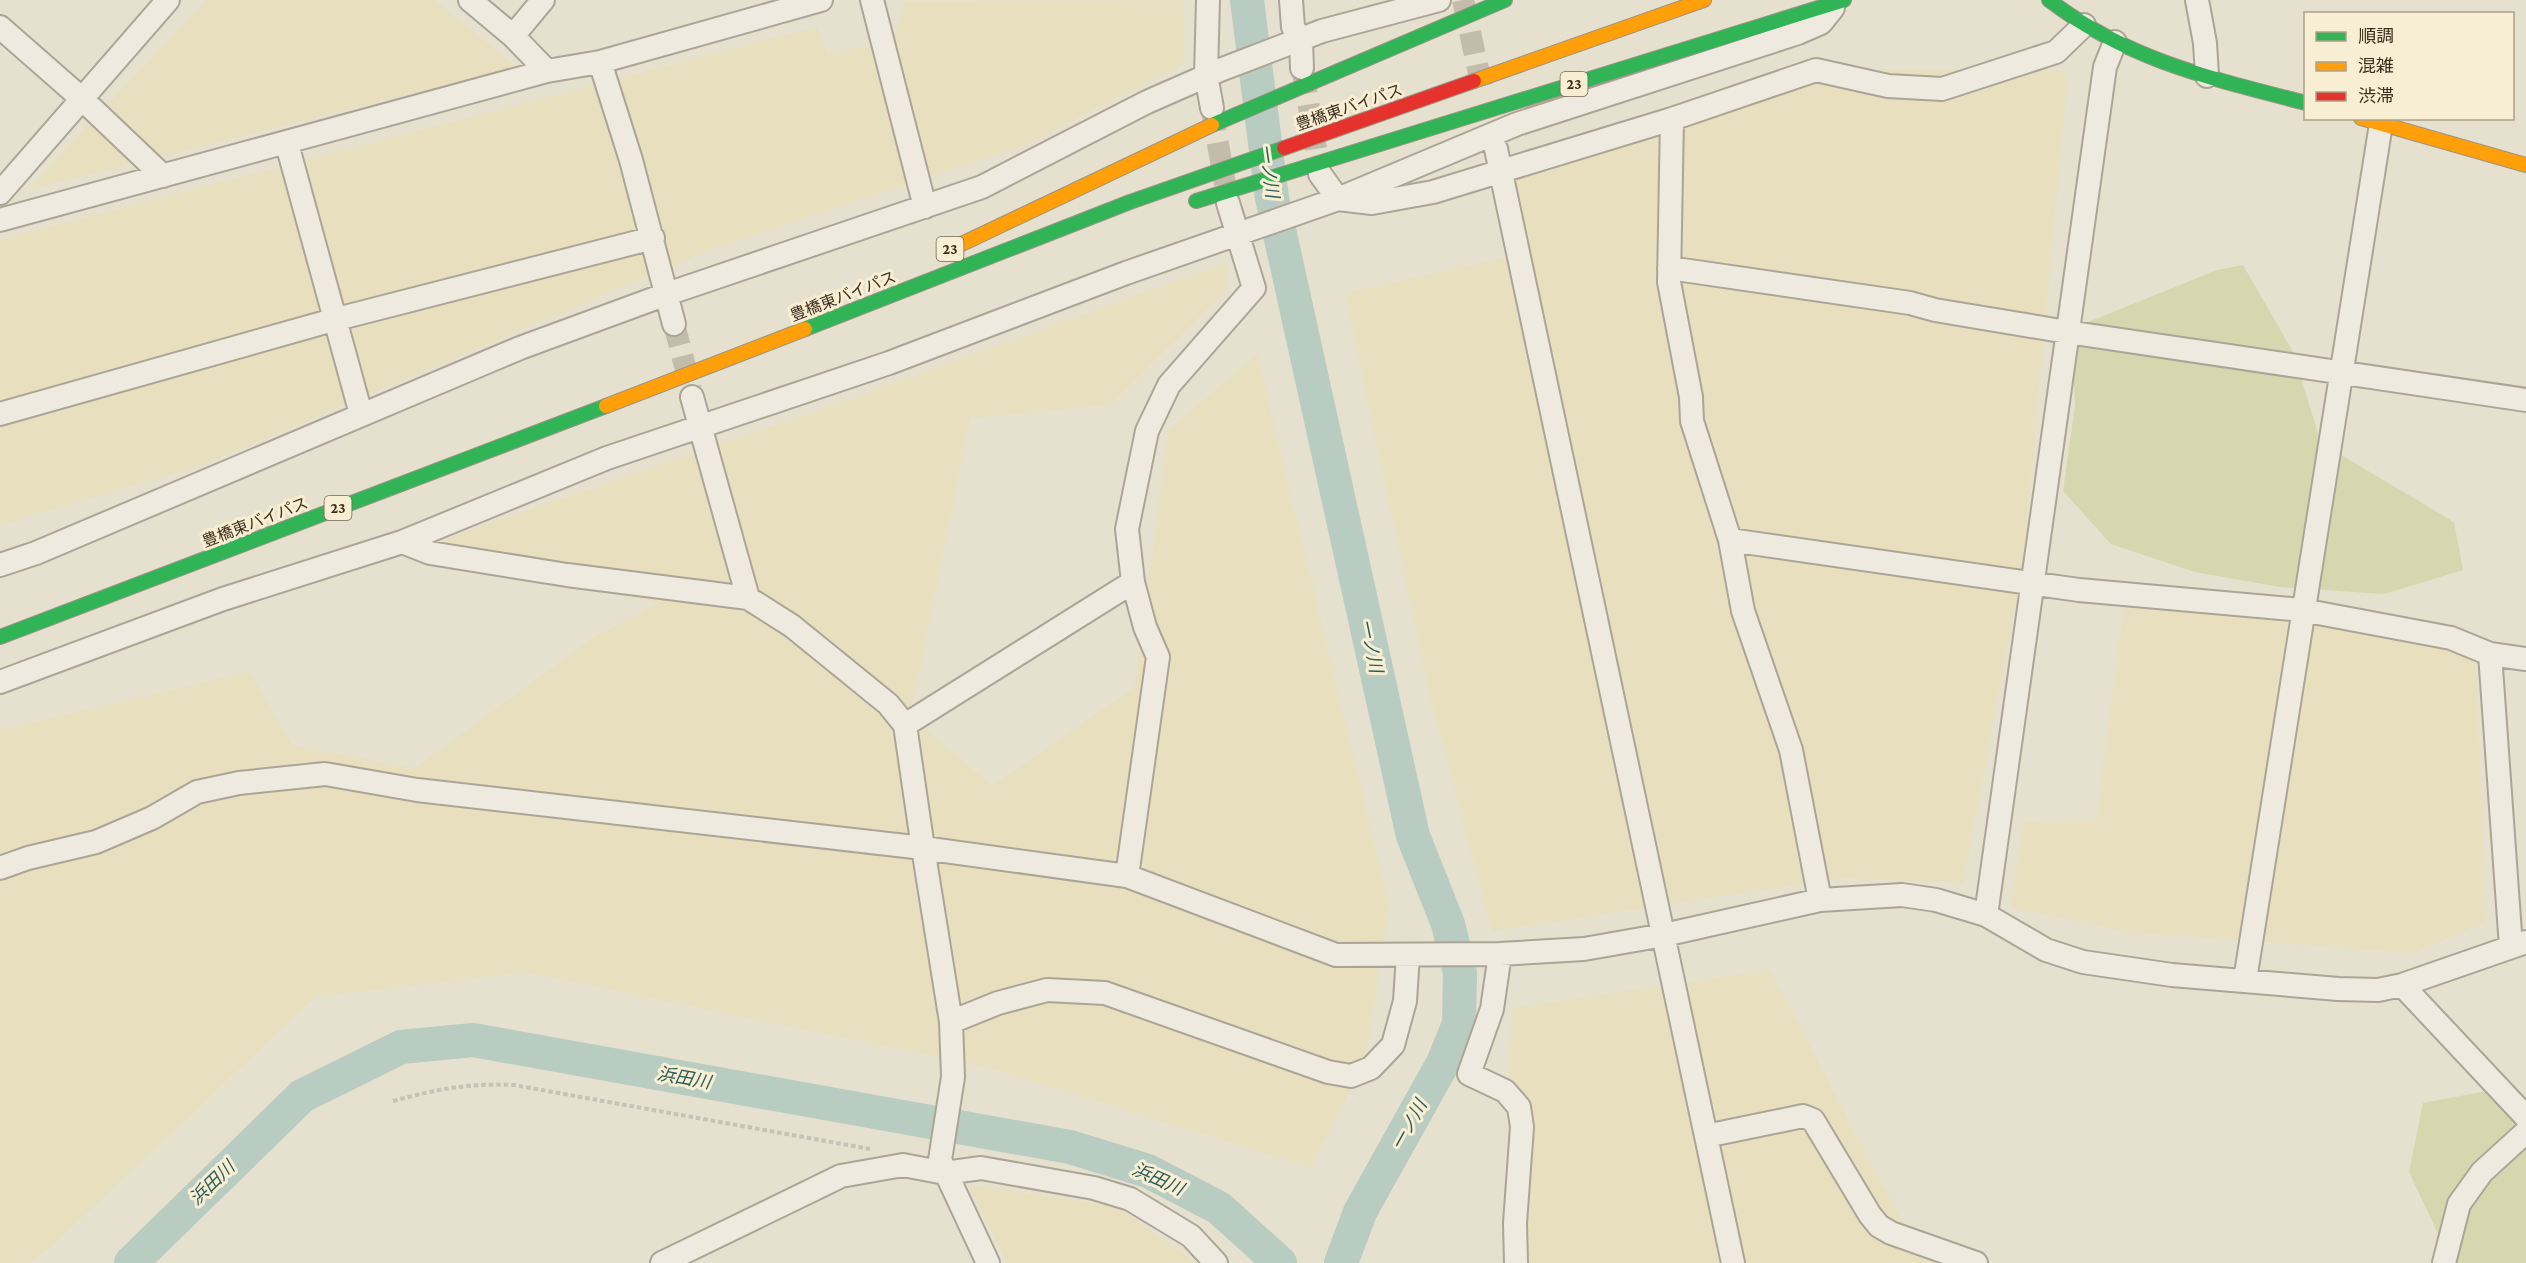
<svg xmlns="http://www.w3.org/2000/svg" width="2526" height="1263" font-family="'Crimson Pro','Noto Sans JP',serif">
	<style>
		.farmland { fill: #e7dfbe }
		.green { fill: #d6d7af }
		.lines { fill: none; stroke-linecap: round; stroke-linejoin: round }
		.river { stroke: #b8ccc1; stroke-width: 34 }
		.street-tunnel { stroke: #c4bcab; stroke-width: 22; stroke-dasharray: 22 11; stroke-linecap: butt }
		.street-casing { stroke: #aca496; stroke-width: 26 }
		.fast-casing { stroke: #9b9486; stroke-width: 16 }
		.slow-casing { stroke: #9b9486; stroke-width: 16 }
		.jam-casing { stroke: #9b9486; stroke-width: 16 }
		.path { stroke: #c7c1b6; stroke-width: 4; stroke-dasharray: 4.5 3; stroke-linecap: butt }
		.street { stroke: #eeeae0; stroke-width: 22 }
		.fast { stroke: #30b455; stroke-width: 14 }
		.slow { stroke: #ff9f0a; stroke-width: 14 }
		.jam { stroke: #e5322d; stroke-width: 14 }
		.labels { text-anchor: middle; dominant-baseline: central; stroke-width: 6; stroke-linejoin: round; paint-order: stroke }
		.shield { fill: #f8eed3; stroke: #746754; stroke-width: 1.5 }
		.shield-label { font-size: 15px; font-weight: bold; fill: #3c2d1d }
		.street-label { font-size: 16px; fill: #3c2d1d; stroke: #f8eed3 }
		.water-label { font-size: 18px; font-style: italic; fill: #2b5d5a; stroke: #f8eed3 }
	</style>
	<rect width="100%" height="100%" fill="#e6e0ce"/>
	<path class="farmland" d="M206,0H435L516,67L29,189Z
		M1184,0V63L1027,144L709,250L202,465L0,525V240L817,27L828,54L892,41L905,2Z
		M1827,69L2068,71L2023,562L1963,883L1841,878L1492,931L1429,692L1345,293L1508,257L1497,186Z
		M1226,263V290L1110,405L970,418L910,716L992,786L1135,687L1168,431L1257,354L1389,905L1365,1062L1310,1167L987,1067L526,972L315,997L53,1245L29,1263H0V730L250,672L292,745L415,768L594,637L660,603L408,552L848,400Z
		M2124,604L2342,622L2476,654L2485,921L2415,953L2129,932L2010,907L2025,822L2096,820Z
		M1770,970L1914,1245L1966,1263H1514L1508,1062L1513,1008Z
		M969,1185L1118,1207L1196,1263H1007Z"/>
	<path class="green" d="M2243,265L2293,352L2321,443L2454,522L2463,570L2384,594L2280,587L2195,572L2111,544L2063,491L2075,406L2071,329L2217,270Z
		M2487,1091L2526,1128V1263H2452L2409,1172L2423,1103Z"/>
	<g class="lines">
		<path class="river" d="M1247,0L1272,198L1413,836L1448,924L1460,973L1459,1024L1443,1063L1360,1212L1341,1263
			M131,1263L302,1096L401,1047L473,1040L1070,1147L1148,1171L1219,1208L1280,1263"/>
		<path class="street-tunnel" d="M1463,0L1483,92
			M1303,72L1316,149
			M1212,110L1225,184
			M674,324L691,389"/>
		<g class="street-casing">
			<path id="street" d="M470,0L513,36L547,71
				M872,0L925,207
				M1208,0L1206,75L1212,108
				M1291,0L1293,27L1301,41L1302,68
				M2197,0L2205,43L2207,76
				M0,27L81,98L163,176
				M513,36L543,0
				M600,62L631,160L674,324
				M1672,119L1669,282L1691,397L1692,421L1730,540L1743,611L1791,750L1820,900
				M287,144L361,414
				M1496,149L1733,1263
				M1320,174L1338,199L1372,203L1433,192L1672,119L1816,70L1888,86L1942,89L2056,52L2084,25
				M0,193L168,0
				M0,220L547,71L600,62L821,0
				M1669,268L1910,303L1935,310L2067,332L2526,400
				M692,397L748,598
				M0,414L333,320L653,238
				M1730,540L2079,590L2302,610L2451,638L2490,654L2526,659
				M0,565L36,553L520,348L664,295L982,187L1147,102L1220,70L1322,31L1439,0
				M2490,654L2511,947
				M0,682L223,599L402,542L607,458L889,363L1126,273L1338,199L1517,124L1798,33L1821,23L1833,8
				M905,725L1133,582
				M0,868L28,858L96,842L152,818L197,792L239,783L325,774L417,790L923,848L905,725L888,704L792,626L748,598L567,575L430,553L402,542
				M1127,876L1158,657L1145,627L1133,582L1127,529L1147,431L1169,385L1254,288L1228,203
				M1986,915L2105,67L2115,42
				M1500,954L1492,1009L1469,1074L1505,1091L1519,1107L1522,1127L1515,1223L1516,1263
				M2245,980L2381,124
				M2402,985L2526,1117
				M951,1022L998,1003L1047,990L1105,993L1328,1072L1351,1076L1371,1068L1393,1045L1405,1001L1408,955
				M1706,1136L1803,1116L1813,1120L1870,1215L1879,1226L1891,1233L1976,1263
				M662,1263L841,1176L903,1165L945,1173L981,1168L1094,1188L1130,1199L1191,1236L1216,1263
				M988,1263L940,1160L953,1077L951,1022L923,848L1127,876L1336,955L1500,954L1584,949L1664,935L1820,900L1902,895L1936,900L1986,915L2046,950L2083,962L2172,975L2338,989L2378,990L2402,985L2526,942
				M2444,1263L2459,1204L2482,1172L2526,1132"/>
		</g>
		<g class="fast-casing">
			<path id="fast" d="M2049,0C2127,60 2213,79 2306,103
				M1212,125L1505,0
				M1196,201L1844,0
				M805,329L1130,202L1284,148
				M0,637L606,406"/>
		</g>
		<g class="slow-casing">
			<path id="slow" d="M1474,81L1704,0
				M2361,118L2526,165
				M949,250L1212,125
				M606,406L805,329"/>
		</g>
		<g class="jam-casing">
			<path id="jam" d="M1284,148L1474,81"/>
		</g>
		<path class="path" d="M393,1101C438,1089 467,1083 514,1085L870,1149"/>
		<use href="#street" class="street"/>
		<use href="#fast" class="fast"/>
		<use href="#slow" class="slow"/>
		<use href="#jam" class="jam"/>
	</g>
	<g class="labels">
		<g class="shield">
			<rect x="1560.5" y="72" width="27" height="24" rx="4.5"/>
			<rect x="936.5" y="237" width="27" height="24" rx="4.5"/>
			<rect x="324.5" y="496" width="27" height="24" rx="4.5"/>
		</g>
		<g class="shield-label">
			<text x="1574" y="84">23</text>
			<text x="950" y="249">23</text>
			<text x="338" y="508">23</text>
		</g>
		<g class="street-label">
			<text transform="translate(1349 107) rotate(-19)">豊橋東バイパス</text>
			<text transform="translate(843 296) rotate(-21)">豊橋東バイパス</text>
			<text transform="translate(255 522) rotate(-21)">豊橋東バイパス</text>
		</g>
		<g class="water-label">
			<text transform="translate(1269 171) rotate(82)">一ノ川</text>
			<text transform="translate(1371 646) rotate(78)">一ノ川</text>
			<text transform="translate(684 1078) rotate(10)">浜田川</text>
			<text transform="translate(1409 1125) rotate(-61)">一ノ川</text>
			<text transform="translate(1158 1179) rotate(24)">浜田川</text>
			<text transform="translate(212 1183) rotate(-44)">浜田川</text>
		</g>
	</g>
	<rect x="2304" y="12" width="210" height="108" fill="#f8eed3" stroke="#ada18a" stroke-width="1.5"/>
	<rect x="2316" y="32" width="30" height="9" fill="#30b455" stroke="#ada18a" stroke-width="1.5"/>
	<text x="2358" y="42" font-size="18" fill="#3c2d1d">順調</text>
	<rect x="2316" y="62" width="30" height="9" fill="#ff9f0a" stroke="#ada18a" stroke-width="1.5"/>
	<text x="2358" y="72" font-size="18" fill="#3c2d1d">混雑</text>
	<rect x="2316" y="92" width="30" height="9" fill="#e5322d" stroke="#ada18a" stroke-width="1.5"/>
	<text x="2358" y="102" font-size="18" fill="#3c2d1d">渋滞</text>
</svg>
